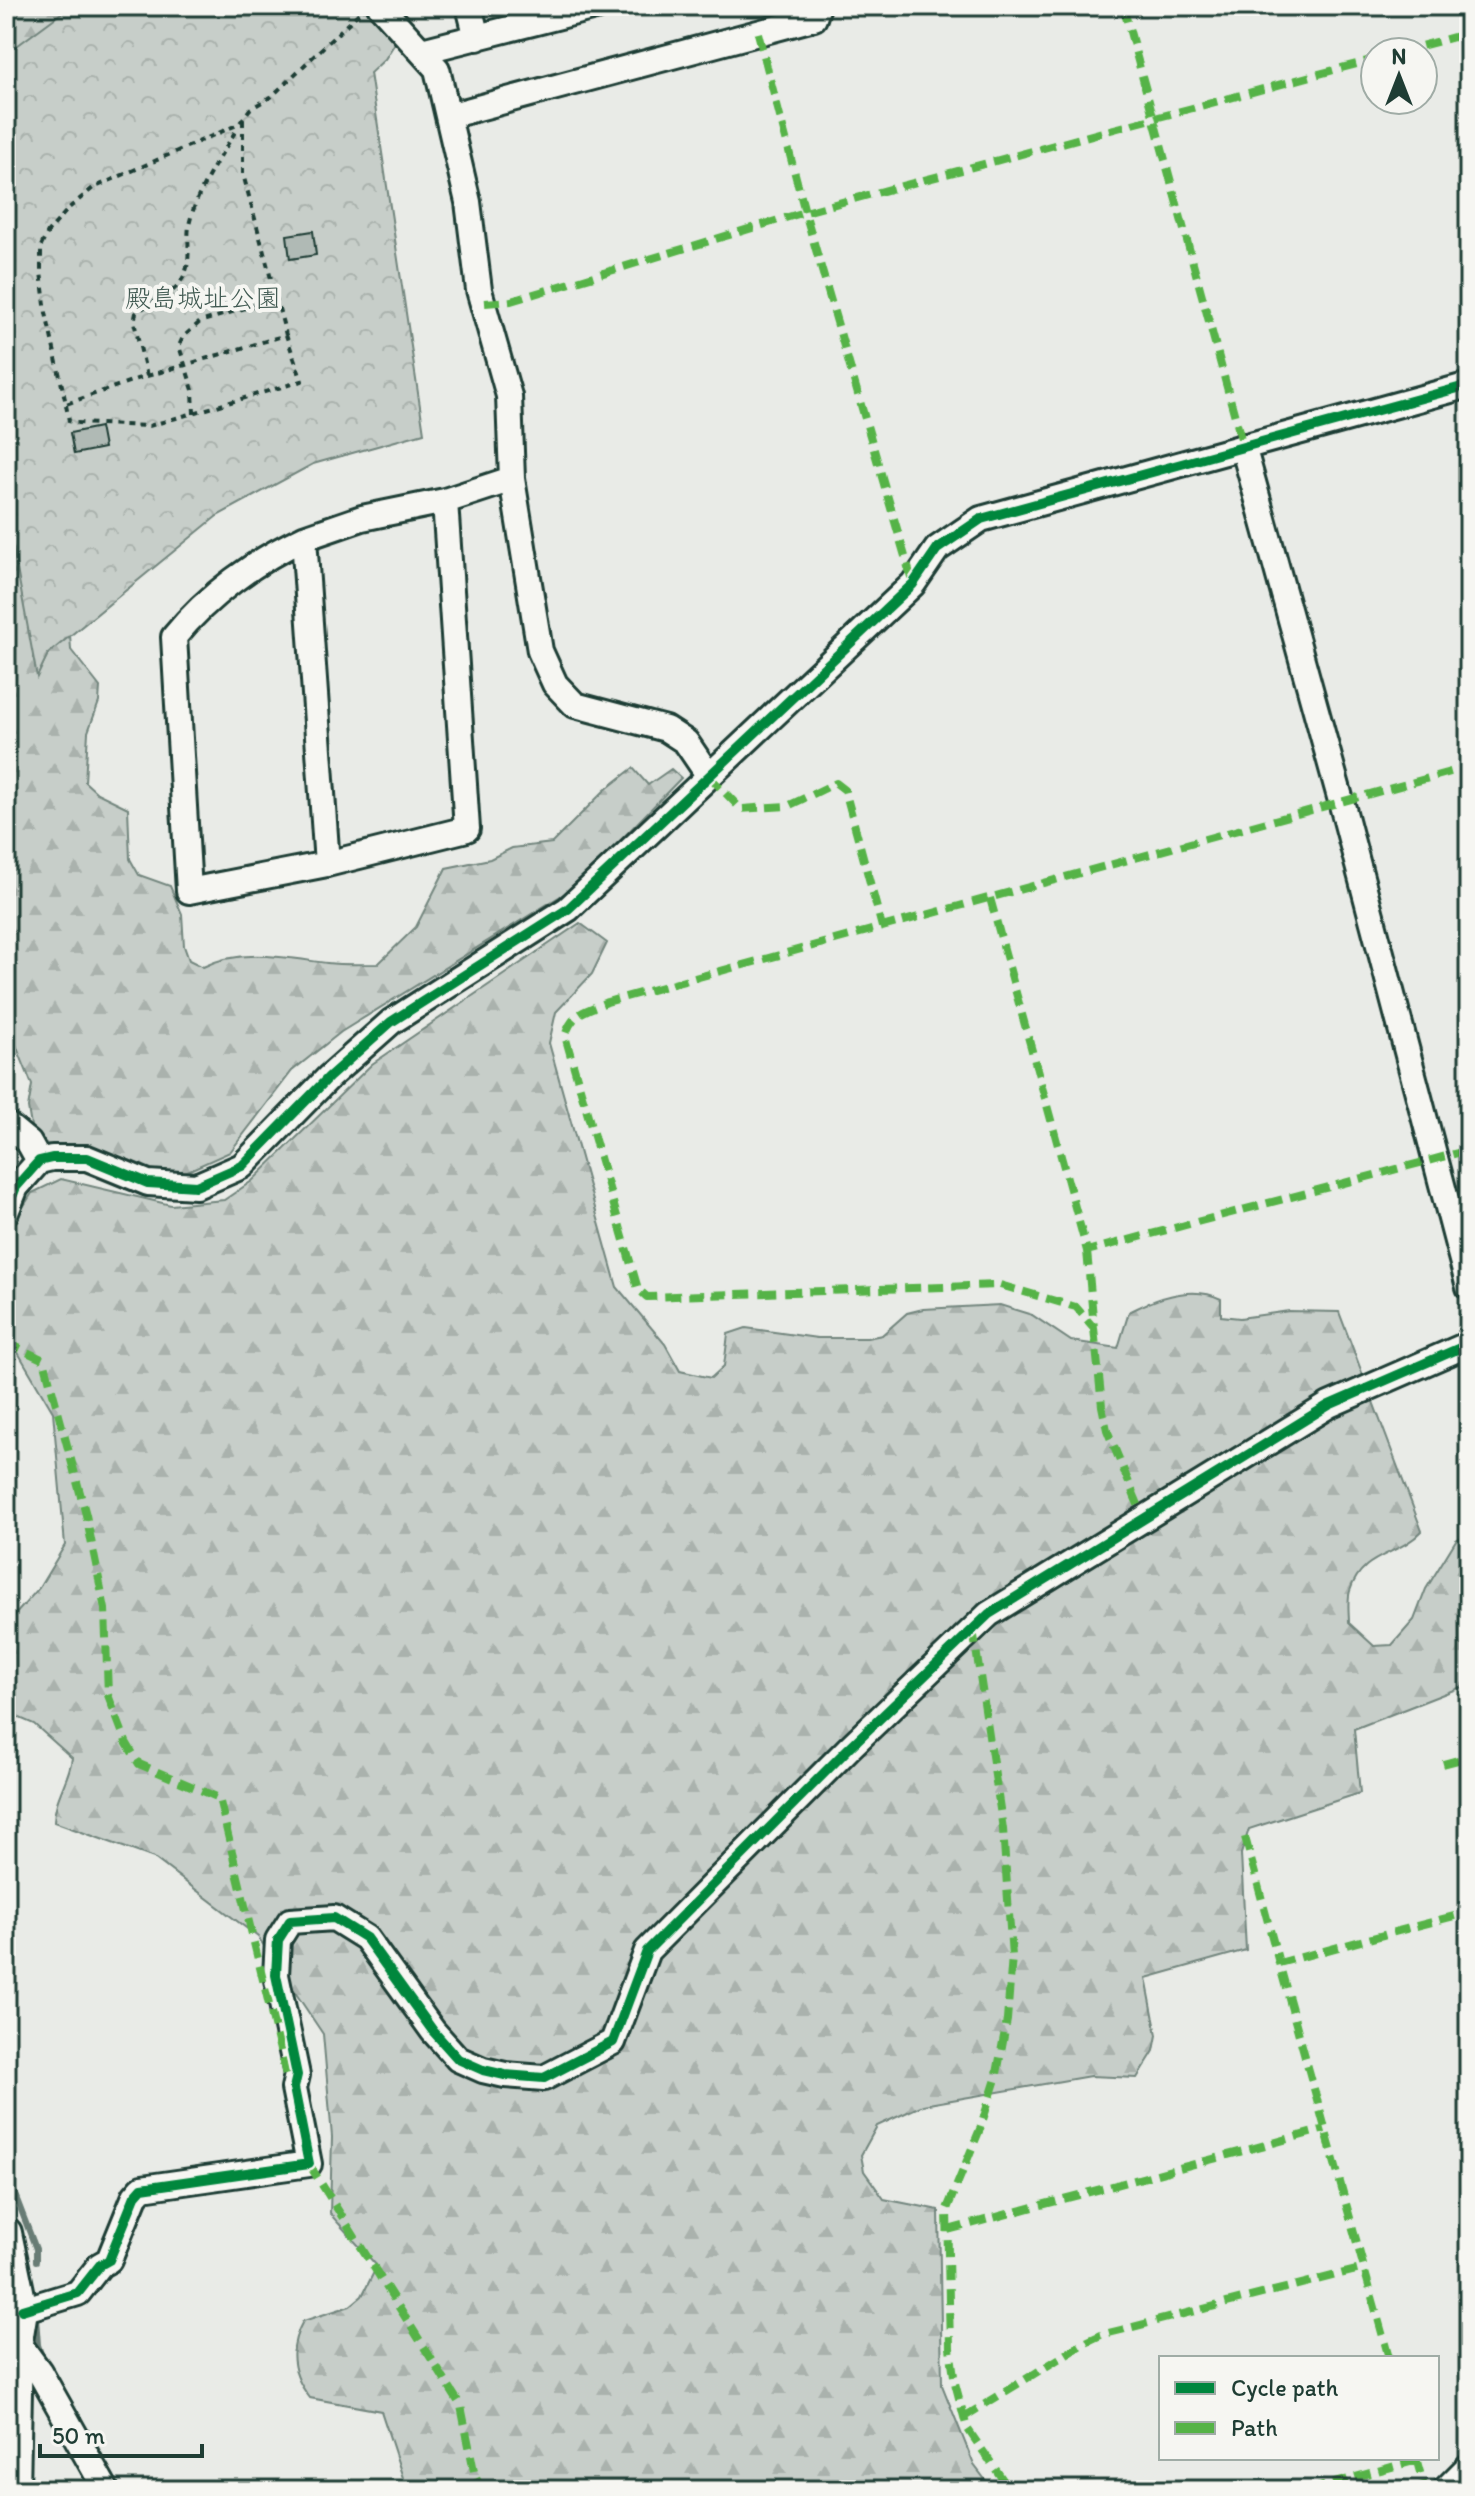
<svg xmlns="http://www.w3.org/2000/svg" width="1475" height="2496" font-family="Itim,'Klee One',sans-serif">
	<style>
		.forest { fill: url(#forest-firs); stroke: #73867e; stroke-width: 2 }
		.park { fill: url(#park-crowns); stroke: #73867e; stroke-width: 2 }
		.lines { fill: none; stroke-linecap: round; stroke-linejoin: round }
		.stream { stroke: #687c75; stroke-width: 6 }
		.building { fill: #b0bab5; stroke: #1f3d34; stroke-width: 2 }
		.minor-casing { stroke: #1f3d34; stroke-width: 30 }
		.major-casing { stroke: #1f3d34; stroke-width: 36 }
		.path { stroke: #1f3d34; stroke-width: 4; stroke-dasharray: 6 6; stroke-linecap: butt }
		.minor { stroke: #f6f6f2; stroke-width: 24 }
		.major { stroke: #f6f6f2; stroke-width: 30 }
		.quiet { stroke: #55b346; stroke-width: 8; stroke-dasharray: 16 8; stroke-linecap: butt }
		.cycleway-casing { stroke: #f6f6f2; stroke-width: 15 }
		.cycleway { stroke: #00873e; stroke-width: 10 }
		.labels { text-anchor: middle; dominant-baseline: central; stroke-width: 8; stroke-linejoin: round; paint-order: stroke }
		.park-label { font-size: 26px; fill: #415a52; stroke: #f6f6f2 }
	</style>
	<defs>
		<pattern id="forest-firs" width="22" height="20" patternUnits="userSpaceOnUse" patternTransform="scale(2)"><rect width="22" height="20" fill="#c7cec9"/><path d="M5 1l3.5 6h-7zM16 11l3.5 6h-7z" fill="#aab2ad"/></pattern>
		<pattern id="park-crowns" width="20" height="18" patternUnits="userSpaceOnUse" patternTransform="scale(2)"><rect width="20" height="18" fill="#c7cec9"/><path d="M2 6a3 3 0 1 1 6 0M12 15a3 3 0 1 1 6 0" fill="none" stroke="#aab2ad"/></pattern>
	</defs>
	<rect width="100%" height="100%" fill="#e9ebe7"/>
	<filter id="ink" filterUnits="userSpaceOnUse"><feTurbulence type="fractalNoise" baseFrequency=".0125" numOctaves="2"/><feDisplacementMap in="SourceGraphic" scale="16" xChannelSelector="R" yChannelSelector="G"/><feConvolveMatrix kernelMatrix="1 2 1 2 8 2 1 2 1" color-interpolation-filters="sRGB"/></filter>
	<g filter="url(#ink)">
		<path class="forest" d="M6,6H293L70,634L71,650L100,687L99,702L88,732L85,782L97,793L128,808L130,859L139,875L170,886L182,914L184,946L189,960L203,967C241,948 287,958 327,963C344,965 361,964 378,964L416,927L446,868L490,859L512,848L552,843L605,790L633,768L648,785L671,769L681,778L575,887L341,1032L292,1071L230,1152L183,1173L155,1175L81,1147L47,1144L32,1132L28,1108L32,1085L6,1020Z
			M580,923L607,943L592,974L556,1012L549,1043L617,1287L665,1344L680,1371L711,1378L724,1366L728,1334L746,1328L817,1338H867L882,1335L907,1313L923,1309L1000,1305L1032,1315L1071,1341L1118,1348L1129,1312C1156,1298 1192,1284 1221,1299V1316L1240,1318L1289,1311L1339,1312L1422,1531C1398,1557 1362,1552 1350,1591C1347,1600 1349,1614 1349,1623L1374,1646L1392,1645L1414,1620L1426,1589L1456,1540L1469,1533V1684L1354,1729L1360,1793L1249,1829L1241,1854L1246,1950L1146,1978L1157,2035L1154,2051L1137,2078L1090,2076L923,2105L877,2126L861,2155L864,2171L884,2199L939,2210L942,2385L974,2465L993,2490H407L381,2411L310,2398C291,2374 288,2348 303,2321L350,2306L362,2296L377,2266L330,2214L332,2137L323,2034L258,1937L154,1858L54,1822C54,1798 69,1781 72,1758L34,1724L6,1712V1625L39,1588L65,1545L53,1412L6,1332V1290L13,1223L32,1193L61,1179L171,1205L224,1200L252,1181L372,1064Z"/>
		<path class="park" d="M71,6H373L398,38L385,59L370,73L424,433L313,464L217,516L48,654L37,677L6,510V54Z"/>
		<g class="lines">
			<path class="stream" d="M6,2171L36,2249V2261
				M36,2317L38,2345L43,2360"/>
		</g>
		<path class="building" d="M313,231L316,255L290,259L287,235Z
			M100,427L104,448L74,454L70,433Z"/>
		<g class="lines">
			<g class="minor-casing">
				<path id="minor" d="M380,6L437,69L468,202L479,290L509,396L512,479L540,651L555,684L575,705L666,729L686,742L709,776
					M469,6L477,38
					M422,51L599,6
					M448,116L814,18L818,6
					M1243,446L1341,801L1469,1287
					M304,538L362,518L445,501L512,479
					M327,864L304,538C255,561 208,595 174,637L189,891L327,864L467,829L445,501
					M6,1124L29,1143L39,1161
					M6,1212L16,1187L39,1161L52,1158H87L148,1183L196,1186L242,1166L329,1077L391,1022L568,909L913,584L937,549L981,519L1469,385
					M22,2310L78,2293L100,2265L109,2260L135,2196L142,2188L309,2164L294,2088L297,2075L276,1975L278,1940L290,1921L334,1918L366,1938L433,2031L458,2059L483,2070L505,2075L544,2078L613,2042L647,1951L849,1748L989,1614L1329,1405L1469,1344
					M17,2341L39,2371L106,2490
					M1445,2490L1469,2466"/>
			</g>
			<g class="major-casing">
				<path id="major" d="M6,2233L22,2310L17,2341L14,2490"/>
			</g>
			<path class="path" d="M243,120V174L286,335L137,379L66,404L46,313L41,272V246L48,232L69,208L93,188L239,124L250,109L271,97L361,11
				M147,376L134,322L136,313C151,301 170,298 181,281C194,262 185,241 190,221C198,188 221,156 238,127
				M66,405L69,421L76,423L149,426L302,381L286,335
				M194,414L193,390L179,346L183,337L200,322L275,299"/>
			<use href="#minor" class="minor"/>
			<use href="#major" class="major"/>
			<path class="quiet" d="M1123,6L1243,446
				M758,33L805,212L913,584
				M1399,52L1469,33
				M485,303L511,301L805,212L1375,59
				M709,776L741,809L788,806L836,783L845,790L882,927
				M990,898L1087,1251L1469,1150
				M1087,1251L1094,1328L1076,1307L1000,1285L647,1297L638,1289L565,1036C573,1012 585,1011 607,1002L1469,767
				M1094,1328L1102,1406L1107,1430L1144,1519
				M6,1342L44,1360L86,1515L105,1609L108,1695L126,1742L139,1764L219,1798L286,2075
				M973,1629L1003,1829L1012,1956L1007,2020L996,2079L980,2129L947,2209L950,2348L955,2383L967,2428L1010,2490
				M1443,1764L1469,1757
				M1245,1837L1279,1963
				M309,2164L461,2406L475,2476L482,2490
				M948,2230L1325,2129
				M1389,2358L1279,1963L1469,1912
				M964,2417L1086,2342L1101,2335L1364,2268
				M1416,2458L1425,2490
				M1309,2490L1417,2460"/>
			<g class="cycleway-casing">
				<path id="cycleway" d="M6,1212L16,1187L39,1161L52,1158H87L148,1183L196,1186L242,1166L329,1077L391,1022L568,909L913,584L937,549L981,519L1469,385
					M22,2310L78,2293L100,2265L109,2260L135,2196L142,2188L309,2164L294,2088L297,2075L276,1975L278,1940L290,1921L334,1918L366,1938L433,2031L458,2059L483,2070L505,2075L544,2078L613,2042L647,1951L849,1748L989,1614L1329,1405L1469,1344"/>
			</g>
			<use href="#cycleway" class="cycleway"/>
		</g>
	</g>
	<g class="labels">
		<g class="park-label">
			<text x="203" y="298">殿島城址公園</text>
		</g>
	</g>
	<rect width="1475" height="2496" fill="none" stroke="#f6f6f2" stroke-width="32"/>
	<rect x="16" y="16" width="1443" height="2464" fill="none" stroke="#1f3d34" stroke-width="3" filter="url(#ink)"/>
	<rect x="1159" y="2356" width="280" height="104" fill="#f6f6f2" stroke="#a0aca6" stroke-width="2"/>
	<rect x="1175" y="2382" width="40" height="12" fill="#00873e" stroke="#a0aca6" stroke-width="2"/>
	<text x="1231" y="2396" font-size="24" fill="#1f3d34">Cycle path</text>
	<rect x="1175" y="2422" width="40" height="12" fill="#55b346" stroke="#a0aca6" stroke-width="2"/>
	<text x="1231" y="2436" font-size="24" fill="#1f3d34">Path</text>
	<g transform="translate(1399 76)"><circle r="38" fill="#f6f6f2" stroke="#a0aca6" stroke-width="2"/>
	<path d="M0-6L14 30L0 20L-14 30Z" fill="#1f3d34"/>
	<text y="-12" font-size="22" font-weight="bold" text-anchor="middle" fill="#1f3d34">N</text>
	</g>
	<path d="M40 2444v12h162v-12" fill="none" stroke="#1f3d34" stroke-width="4"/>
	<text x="52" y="2444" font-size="24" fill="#1f3d34" stroke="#f6f6f2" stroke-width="6" paint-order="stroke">50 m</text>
</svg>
